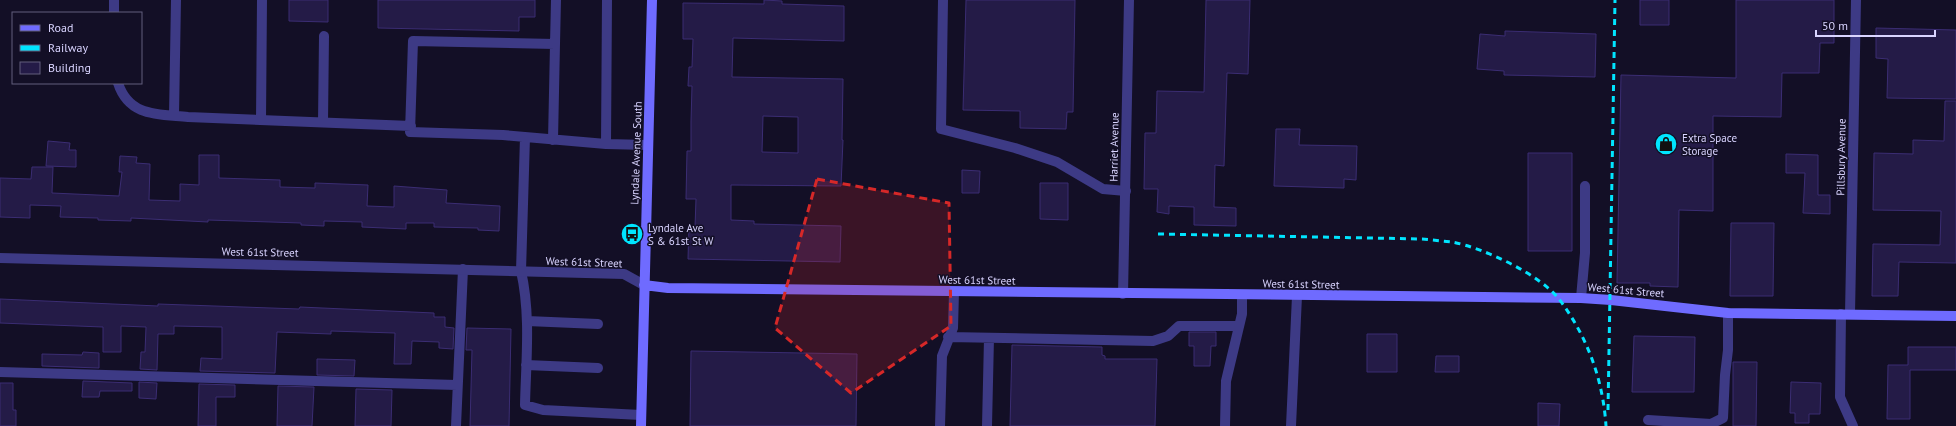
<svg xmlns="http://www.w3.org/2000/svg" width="1956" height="426" font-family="'PT Sans',sans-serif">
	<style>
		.building { fill: #241b47; stroke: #3b2d73; fill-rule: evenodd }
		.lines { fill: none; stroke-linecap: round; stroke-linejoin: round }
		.lane { stroke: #3d3a85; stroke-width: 10 }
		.street { stroke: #3d3a85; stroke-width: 10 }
		.secondary { stroke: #6f6bff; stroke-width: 10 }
		.rail { stroke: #00e5ff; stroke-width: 3; stroke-dasharray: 6 5; stroke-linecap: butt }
		.marked { fill: #d62828; fill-opacity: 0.2; stroke: #d62828; stroke-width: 3; stroke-dasharray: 8 5; stroke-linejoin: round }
		.labels { text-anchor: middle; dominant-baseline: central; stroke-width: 3; stroke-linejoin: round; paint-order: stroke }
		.poi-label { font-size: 11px; fill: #d9d4ff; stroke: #130f26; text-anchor: start }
		.street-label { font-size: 11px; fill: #d9d4ff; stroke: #130f26 }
	</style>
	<rect width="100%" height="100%" fill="#130f26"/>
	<path class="building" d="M289,0H328V22L289,21Z
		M378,0H535V17H519V31L378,28Z
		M764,0L782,1V4L844,6V41L733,38L732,77L843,79L842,140H843L841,186L731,185V220L754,221V224L841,226L840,262L688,259L689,226L695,227L696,199H686L687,151H691V122L692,86H688L689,67H692L693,39H683V3L764,4ZM763,116L798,117V153L762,152Z
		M966,0H1075L1073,112H1067L1066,129L1020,128V111L963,110Z
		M1206,0H1250L1248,74L1227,73L1224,166L1215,165L1214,207L1236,208V226L1194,225V207L1169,206V214L1157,212L1158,189H1144L1145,133H1156L1157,91L1204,92Z
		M1640,0H1669V25H1640Z
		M1736,0H1834V43H1820L1819,73H1782L1781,117L1713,116V211L1679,210L1678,287L1650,286V283H1617L1621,75L1736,78Z
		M1876,28L1956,30V99L1887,98L1888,59L1876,58Z
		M1505,31L1596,34L1595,77L1504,75V71L1477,69L1480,34L1505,36Z
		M1945,101H1956V263L1899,262L1898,296H1872L1873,244L1940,245L1941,211L1873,210L1874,153L1913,154V140L1944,141Z
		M1276,129H1300L1299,145L1357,146L1356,180L1344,179V188L1274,186Z
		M48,141L70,143L69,150H76V167L46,166Z
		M1528,153H1572V251H1528Z
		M1786,154L1818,155V195H1830V214L1803,213L1805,173H1786Z
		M199,155H219V178L280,180V187L315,188V183L368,185L367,206L394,207V186L447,190L446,203L500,206L499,231L478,230V228L434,227V223H406V229L362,227V222L324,221V226L301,225V223L240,221L208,220V222L131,218V221L98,220V218L60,217L61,206L30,205V218L0,217V178L31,179L32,167H53L52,193L119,196L122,172H119L120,156L137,157L136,163L150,164L149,200L180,201V184L199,185Z
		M962,170L980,171L979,193H962Z
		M1040,183H1068V220L1040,219Z
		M1731,223H1774L1773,296H1730Z
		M0,299L158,306V304L299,309L300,307L434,313V317H445V327L454,328L453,349L439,348V342L412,341L411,364H394L395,333L331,331V334L277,332L275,373L200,371L201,358L222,359V327L174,326V334H158L157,370L140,369L141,352H145L146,327L121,326V352H103V327L0,323Z
		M467,328L511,329L509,426H470L472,350H466Z
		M1189,332H1216V346H1211L1210,366H1194V346H1189Z
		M1367,334H1397V372H1367Z
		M1634,336L1695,337L1694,392H1632Z
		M1012,345L1102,347V355L1105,356V359H1157L1155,426H1010Z
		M1908,347H1956V370H1910V419H1887L1888,365H1908Z
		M691,351L857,354L856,426H690Z
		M83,352L99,353V368L42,366V354L82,355Z
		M1436,356H1459V372H1435Z
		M317,359L355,360L354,376L317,375Z
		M1733,362H1757L1756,426H1733Z
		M83,381L132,383V391H100L99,397H82Z
		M139,382L157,383L156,399L139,398Z
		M1791,382L1821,383L1820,414H1809V423H1795V413H1790Z
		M0,383H13V410H16V426H0Z
		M199,384L235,385V397H216V426H198Z
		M278,386L314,387L312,426H277Z
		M356,389L392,390L391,426H355Z
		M1538,403L1560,404L1559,426H1538Z"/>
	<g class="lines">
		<path class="lane" d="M114,0V13
			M556,0L555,44L413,41L410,132L503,135L606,144L648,145
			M943,0L941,129L1015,148L1057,162L1103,189L1126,191
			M118,83C129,117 158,114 188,117L411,126
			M174,115L176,0
			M261,120L262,0
			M323,122L324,36
			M525,137L521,271C531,315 526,361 525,405L543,410L641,415
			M553,140L555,44
			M606,144L607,0
			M1581,298L1585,253V186
			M527,321L598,324
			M948,337L1153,341L1168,336L1179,326H1238
			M526,365L598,368
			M0,372L457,385
			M1648,420L1711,424L1723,418L1725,375L1728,350V313
			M456,426L463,269
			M940,426L942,356L953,328L954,292
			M987,426L989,338
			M1225,426L1226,381L1242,314V295
			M1291,426L1297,296"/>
		<path class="street" d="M0,258L624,274L644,285
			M1123,294L1129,0
			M1841,314L1840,397L1853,426
			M1850,314L1856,0"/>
		<path class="secondary" d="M644,285L668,288L1581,298L1611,300L1728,313L1956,316
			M641,426L652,0"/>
		<path class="rail" d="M1158,234L1422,239C1432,240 1442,241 1452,242C1484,248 1539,274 1559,299C1587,336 1603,379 1606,426
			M1608,410L1615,0"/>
	</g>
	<path class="marked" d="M817,179L949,203L951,326L851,393L775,328Z"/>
	<defs>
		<g id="shop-disc" transform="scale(1.15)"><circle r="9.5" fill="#00e5ff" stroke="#130f26"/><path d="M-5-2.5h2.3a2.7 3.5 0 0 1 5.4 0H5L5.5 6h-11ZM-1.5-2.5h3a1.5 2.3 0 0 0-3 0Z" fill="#111"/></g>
		<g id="bus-disc" transform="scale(1.15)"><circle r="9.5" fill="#00e5ff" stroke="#130f26"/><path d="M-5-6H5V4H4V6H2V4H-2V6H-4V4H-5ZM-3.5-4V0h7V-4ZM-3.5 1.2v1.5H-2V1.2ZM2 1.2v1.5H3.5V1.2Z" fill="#111"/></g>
	</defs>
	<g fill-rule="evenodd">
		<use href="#shop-disc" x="1666" y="144"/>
		<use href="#bus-disc" x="632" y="234"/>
	</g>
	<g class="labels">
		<g class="poi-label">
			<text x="1682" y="138">Extra Space<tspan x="1682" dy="13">Storage</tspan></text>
			<text x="648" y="228">Lyndale Ave<tspan x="648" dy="13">S &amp; 61st St W</tspan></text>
		</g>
		<g class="street-label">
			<text transform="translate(1114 147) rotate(-89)">Harriet Avenue</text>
			<text transform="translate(636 153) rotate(-88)">Lyndale Avenue South</text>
			<text transform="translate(1841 157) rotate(-89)">Pillsbury Avenue</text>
			<text transform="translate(260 252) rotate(1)">West 61st Street</text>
			<text transform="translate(584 262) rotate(2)">West 61st Street</text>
			<text transform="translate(977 280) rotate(1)">West 61st Street</text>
			<text transform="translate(1301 284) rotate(1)">West 61st Street</text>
			<text transform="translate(1626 290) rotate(5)">West 61st Street</text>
		</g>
	</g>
	<rect x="12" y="12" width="130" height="72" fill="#130f26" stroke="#625e7d"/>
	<rect x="20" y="25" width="20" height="6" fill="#6f6bff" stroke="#625e7d"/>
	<text x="48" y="32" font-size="12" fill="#d9d4ff">Road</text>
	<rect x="20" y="45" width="20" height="6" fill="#00e5ff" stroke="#625e7d"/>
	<text x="48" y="52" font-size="12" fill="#d9d4ff">Railway</text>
	<rect x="20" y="62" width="20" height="12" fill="#241b47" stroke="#625e7d"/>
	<text x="48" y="72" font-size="12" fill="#d9d4ff">Building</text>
	<path d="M1816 30v6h119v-6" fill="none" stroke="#d9d4ff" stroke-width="2"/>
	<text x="1822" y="30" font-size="12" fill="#d9d4ff" stroke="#130f26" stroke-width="3" paint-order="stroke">50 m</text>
</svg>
